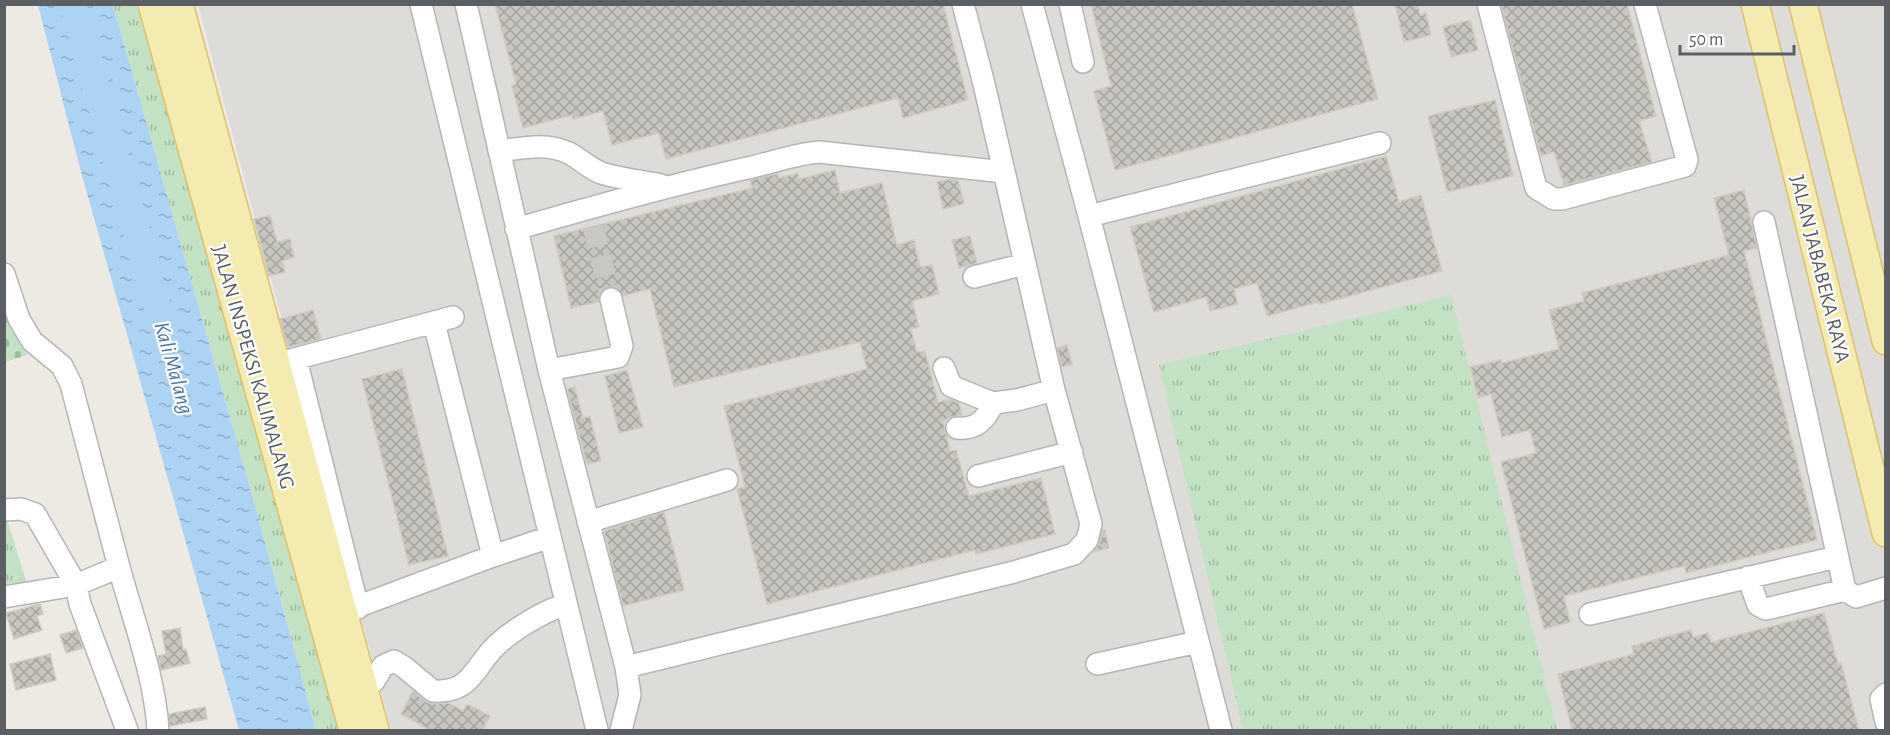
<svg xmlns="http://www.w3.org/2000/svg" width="1890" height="735" font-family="'Alegreya Sans',sans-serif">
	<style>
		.industrial { fill: #dedcd8 }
		.grass { fill: url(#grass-tufts) }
		.cemetery { fill: url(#cemetery-stones) }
		.water { fill: url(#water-ripples) }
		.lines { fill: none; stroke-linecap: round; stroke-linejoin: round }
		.river { stroke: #acd3f4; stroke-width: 27 }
		.building { fill: url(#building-cross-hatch); stroke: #d0ccc2; stroke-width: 1.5 }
		.minor-tunnel { stroke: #c8c7c3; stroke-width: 21; stroke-dasharray: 21 10; stroke-linecap: butt }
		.minor-casing { stroke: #b4b5b9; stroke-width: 24 }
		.major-casing { stroke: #dfc16a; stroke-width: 30 }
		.minor { stroke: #fff; stroke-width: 21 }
		.major { stroke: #f4ebb0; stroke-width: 27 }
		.labels { text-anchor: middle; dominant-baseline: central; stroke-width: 4.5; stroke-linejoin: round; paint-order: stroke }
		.street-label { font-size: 21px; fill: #5b5e62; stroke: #fff }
		.water-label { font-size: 22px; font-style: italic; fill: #4c74a3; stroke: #fff }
	</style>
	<defs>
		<pattern id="grass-tufts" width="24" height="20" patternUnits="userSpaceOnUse" patternTransform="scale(1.5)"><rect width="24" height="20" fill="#c3e1c3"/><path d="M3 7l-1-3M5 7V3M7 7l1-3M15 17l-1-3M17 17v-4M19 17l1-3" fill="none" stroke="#a1baa2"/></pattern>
		<pattern id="cemetery-stones" width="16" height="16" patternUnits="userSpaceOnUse" patternTransform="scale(1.5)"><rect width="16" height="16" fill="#c3e1c3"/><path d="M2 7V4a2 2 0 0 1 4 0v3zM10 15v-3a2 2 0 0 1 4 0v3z" fill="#a1baa2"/></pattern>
		<pattern id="water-ripples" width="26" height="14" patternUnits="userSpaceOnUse" patternTransform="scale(1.5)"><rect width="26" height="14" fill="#acd3f4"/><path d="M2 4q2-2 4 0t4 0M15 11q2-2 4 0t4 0" fill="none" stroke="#8faec9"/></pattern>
		<pattern id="building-cross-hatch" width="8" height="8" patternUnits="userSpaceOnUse" patternTransform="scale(1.5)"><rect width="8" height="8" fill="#c7c5c0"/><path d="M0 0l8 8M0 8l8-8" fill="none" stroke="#a5a39f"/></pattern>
	</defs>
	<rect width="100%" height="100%" fill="#eceae3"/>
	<path class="industrial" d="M198,5H1885V730H391Z"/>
	<path class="grass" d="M113,5H152L353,730H316L259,519Z
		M1451,295L1557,730H1243L1159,365Z
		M5,513L27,584L5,587Z"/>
	<path class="cemetery" d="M4,303L27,355L5,362H4Z"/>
	<path class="water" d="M38,5H113L256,509L316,730H239L81,172Z"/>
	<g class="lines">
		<path class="river" d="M73,4L163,328"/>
	</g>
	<path class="building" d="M495,4H943L968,100L903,118L898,98L666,159L659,133L612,145L603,111L573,119L572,115L523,128L512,86L516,84Z
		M1091,4H1352L1378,99L1115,170L1094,91L1111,86Z
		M1395,4H1418L1420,15L1426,13L1431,35L1404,42Z
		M1501,4H1627L1656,116L1639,121L1652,162L1564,185L1554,152L1541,156Z
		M1470,20L1478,50L1451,57L1443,27Z
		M1495,100L1513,176L1447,192L1428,116Z
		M1386,156L1399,202L1421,195L1442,271L1320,304L1319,302L1267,316L1257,283L1234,289L1238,304L1210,311L1206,297L1154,312L1130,227Z
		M835,170L840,193L882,183L897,245L914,240L920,267L932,265L939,294L912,301L919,327L911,329L917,352L925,351L938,402L950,399L959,403L962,415L951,417L943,421L950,451L956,450L969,496L1041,478L1055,534L976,554L975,550L767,604L737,489L745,487L724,406L867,369L860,342L674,387L650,289L623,296L615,287H608L599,295V302L571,308L554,236L752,188L750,180L777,174L779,178L798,173L799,179Z
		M950,179L958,180L964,204L943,209L937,182Z
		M1744,190L1757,248L1744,251L1817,540L1686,573L1684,566L1564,596L1570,622L1544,629L1501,462L1536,453L1530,430L1502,437L1491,394L1478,398L1470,367L1501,360L1502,363L1559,349L1549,310L1584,301L1582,293L1729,255L1714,198Z
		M270,215L277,242L290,239L294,257L282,261L285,272L269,276L254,219Z
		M970,236L977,263L959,268L952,240Z
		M313,310L321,339L288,347L280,319Z
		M1067,345L1072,365L1062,367L1057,348Z
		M402,369L448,556L409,565L362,379Z
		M627,370L643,427L619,433L605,376Z
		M575,387L583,418L590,416L601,461L587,464L567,389Z
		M664,512L684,590L623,606L604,531Z
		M1103,530H1105L1109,548L1094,552L1099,544Z
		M40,604L43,614L37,616L42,630L14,639L6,613Z
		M1824,613L1838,664L1841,663L1859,730H1572L1558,674L1634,654L1632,646L1691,630L1693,637L1708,633L1711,642Z
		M180,628L183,650L186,649L190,663L161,670L158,656L166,654L162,631Z
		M76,630L83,648L66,653L60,635Z
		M50,654L56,680L16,690L10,664Z
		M413,691L425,701L432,704L449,703L463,711L467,704L490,716L482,730H430L401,714Z
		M205,707L207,719L170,726L169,714Z"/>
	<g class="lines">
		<path class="minor-tunnel" d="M593,226L611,299"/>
		<g class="minor-casing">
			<path id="minor" d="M421,4L597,730
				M466,4L549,370L626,667L630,695L621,730
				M1032,4L1089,216L1221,730
				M1070,4L1083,62
				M1488,4L1536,188L1554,199H1562L1685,166L1687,160L1645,4
				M499,151C523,148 546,142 569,153C580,159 589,168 601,173C620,179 642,181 661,185
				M1089,216L1380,143
				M1764,222L1845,590L1856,597L1886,588
				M516,229C592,207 667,186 743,169C768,164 794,154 819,152L1004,172
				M4,274L19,319L32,341L62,366L71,384L119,567L76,585L4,597
				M974,277L1025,264
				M296,359L358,608
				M283,362L453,317
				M944,368L951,386L993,403L1017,400L1054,390
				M549,370L618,357L622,346L611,299
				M957,428C976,430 986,420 993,403
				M978,476L1072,452
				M4,510L21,509L35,514L76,585L80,604L127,730
				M588,522L727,480
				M493,556L550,537
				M119,567C133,619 155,677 158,730
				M1748,577L1758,605L1766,609L1845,590
				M343,612L493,556L434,323
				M1590,614L1837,557
				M1097,664L1198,642
				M626,667L1014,572L1074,554L1087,540L1091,524L1054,390L984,84L963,4
				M362,684L374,681L383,666L394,661L404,667L433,691C468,693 472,673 491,651C508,632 542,612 566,604
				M1886,694L1881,699L1886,722"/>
		</g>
		<g class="major-casing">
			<path id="major" d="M152,4L353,730
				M179,4L375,730
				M1755,4L1886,533
				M1803,4L1886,341"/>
		</g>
		<use href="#minor" class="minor"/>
		<use href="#major" class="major"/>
	</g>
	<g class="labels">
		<g class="street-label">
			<text transform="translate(1820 269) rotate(76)">JALAN JABABEKA RAYA</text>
			<text transform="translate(253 367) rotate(74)">JALAN INSPEKSI KALIMALANG</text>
		</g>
		<g class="water-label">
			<text transform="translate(174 368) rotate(74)">Kali Malang</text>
		</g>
	</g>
	<rect width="1890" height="735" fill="none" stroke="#5b5e62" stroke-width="12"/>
	<path d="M1680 45v9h114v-9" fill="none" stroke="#5b5e62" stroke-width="3"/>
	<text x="1689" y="45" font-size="18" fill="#5b5e62" stroke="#ffffff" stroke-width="4.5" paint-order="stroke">50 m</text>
</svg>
